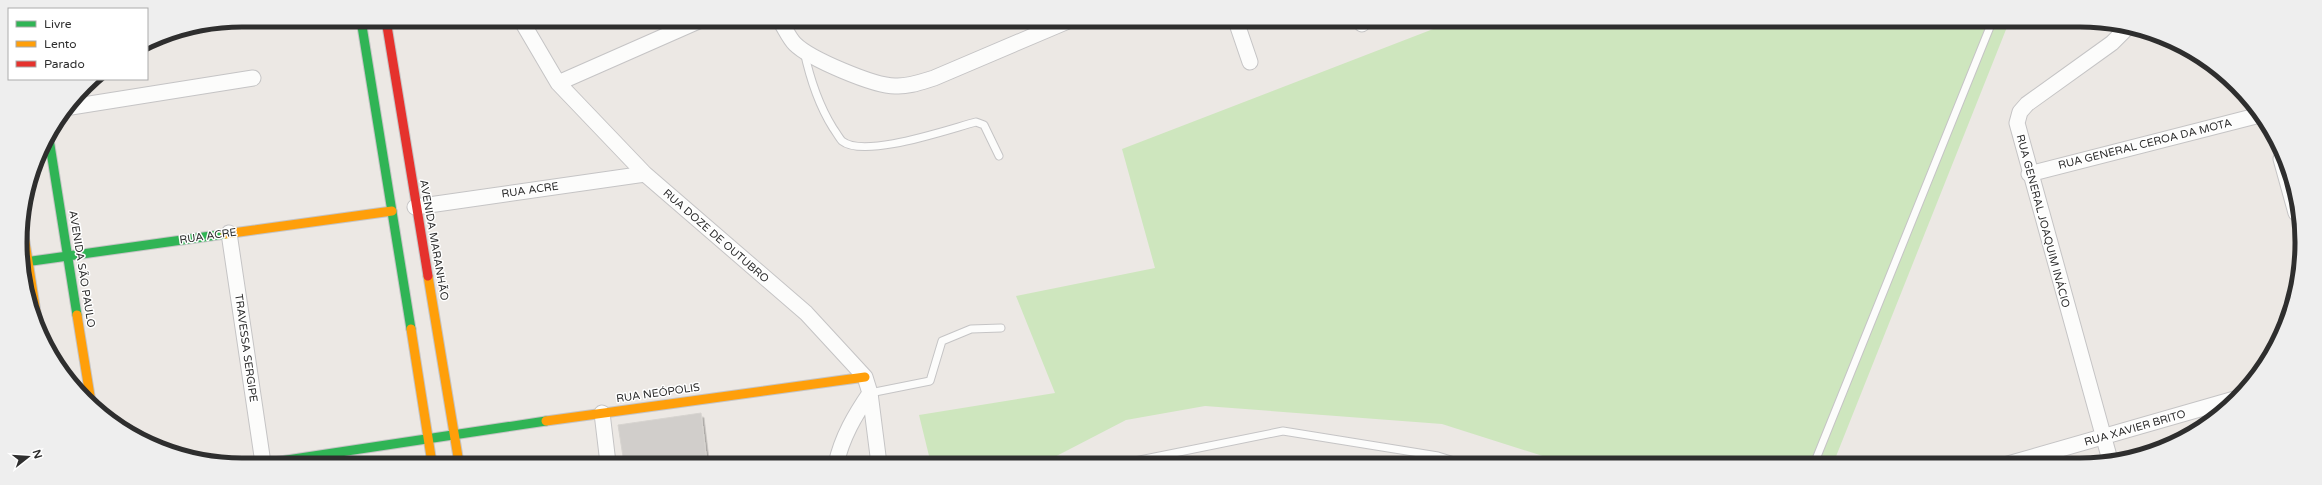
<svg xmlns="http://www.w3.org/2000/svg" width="2322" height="485" font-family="'Varela Round',sans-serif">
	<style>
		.green { fill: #cee6be }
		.building { fill: #d1cecb; stroke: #d7d4d0; filter: url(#shadow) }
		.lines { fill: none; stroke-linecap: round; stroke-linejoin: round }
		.lane-casing { stroke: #c5c4c5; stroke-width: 9 }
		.street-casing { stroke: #c5c4c5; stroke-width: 17 }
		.fast-casing { stroke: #c5c4c5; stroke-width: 11 }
		.slow-casing { stroke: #c5c4c5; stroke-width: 11 }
		.jam-casing { stroke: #c5c4c5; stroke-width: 11 }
		.lane { stroke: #fcfcfb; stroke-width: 7 }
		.street { stroke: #fcfcfb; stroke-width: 15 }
		.fast { stroke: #30b455; stroke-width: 9 }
		.slow { stroke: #ff9f0a; stroke-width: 9 }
		.jam { stroke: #e5322d; stroke-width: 9 }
		.labels { text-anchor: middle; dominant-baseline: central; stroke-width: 3; stroke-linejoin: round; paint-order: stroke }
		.street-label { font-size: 11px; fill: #2e2e2e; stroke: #fff }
		.rim { fill: none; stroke: #2e2e2e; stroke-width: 5 }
	</style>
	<defs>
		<filter id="shadow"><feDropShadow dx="2.5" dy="4.5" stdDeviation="0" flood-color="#0004"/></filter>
	</defs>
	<rect width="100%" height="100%" fill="#ece8e4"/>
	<path class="green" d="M1454,21L2009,22L1833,464H1568L1442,424L1205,406L1126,420L1041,464H931L919,415L1055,393L1016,296L1155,268L1122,149Z"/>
	<path class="building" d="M701,413L707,463H624L618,425Z"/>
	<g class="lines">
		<g class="lane-casing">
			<path id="lane" d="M804,51C810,79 818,104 833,128C836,132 839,138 842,141C864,159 949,129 976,122L984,125L999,156
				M870,393L930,381L942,341L971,329L1001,328
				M1120,464L1283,431L1438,456L1464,464
				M1814,464L1992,22"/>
		</g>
		<g class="street-casing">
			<path id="street" d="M521,20L558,83L645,174L806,313L865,377L870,393L879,464
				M780,21C785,28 789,38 795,44C810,59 874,86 895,86C908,87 921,82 934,78L1068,21
				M1236,21L1250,62
				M1361,21L1362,24
				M558,83L701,20
				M71,107L253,78
				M2281,159L2296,213
				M2029,174L2260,115
				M415,207L645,174
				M229,233L263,463
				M602,413L608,463
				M2110,460L2017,123L2020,112L2027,104L2112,43L2127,28
				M836,464C842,437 855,415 870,393
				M2008,464L2238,398"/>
		</g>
		<g class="fast-casing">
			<path id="fast" d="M361,20L411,329
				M49,139L77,315
				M25,262L225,234
				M267,463L546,421"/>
		</g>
		<g class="slow-casing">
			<path id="slow" d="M22,223L38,325
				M225,234L392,211
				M428,276L459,463
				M77,315L91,402
				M411,329L432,463
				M546,421L865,377"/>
		</g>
		<g class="jam-casing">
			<path id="jam" d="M386,20L428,276"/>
		</g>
		<use href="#lane" class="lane"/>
		<use href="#street" class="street"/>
		<use href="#fast" class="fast"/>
		<use href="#slow" class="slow"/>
		<use href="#jam" class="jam"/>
	</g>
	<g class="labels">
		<g class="street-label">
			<text transform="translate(2145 144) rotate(-14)">RUA GENERAL CEROA DA MOTA</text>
			<text transform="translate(530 190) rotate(-8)">RUA ACRE</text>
			<text transform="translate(2043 221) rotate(75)">RUA GENERAL JOAQUIM INÁCIO</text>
			<text transform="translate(208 236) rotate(-8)">RUA ACRE</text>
			<text transform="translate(716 236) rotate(41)">RUA DOZE DE OUTUBRO</text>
			<text transform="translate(434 240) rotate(80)">AVENIDA MARANHÃO</text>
			<text transform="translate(82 269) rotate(81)">AVENIDA SÃO PAULO</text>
			<text transform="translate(246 348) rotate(82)">TRAVESSA SERGIPE</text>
			<text transform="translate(658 393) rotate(-8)">RUA NEÓPOLIS</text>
			<text transform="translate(2135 428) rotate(-16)">RUA XAVIER BRITO</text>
		</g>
	</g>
	<path d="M0 0H2322V485H0ZM242 27H2080A215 215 0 0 1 2295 242V243A215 215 0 0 1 2080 458H242A215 215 0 0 1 27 243V242A215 215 0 0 1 242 27Z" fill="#eee" fill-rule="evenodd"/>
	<path class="rim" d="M242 27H2080A215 215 0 0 1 2295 242V243A215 215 0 0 1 2080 458H242A215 215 0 0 1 27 243V242A215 215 0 0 1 242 27Z"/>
	<rect x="8" y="8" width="140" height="72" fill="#ffffff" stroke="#ababab"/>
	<rect x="16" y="21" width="20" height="6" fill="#30b455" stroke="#ababab"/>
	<text x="44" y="28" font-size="12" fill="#2e2e2e">Livre</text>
	<rect x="16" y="41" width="20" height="6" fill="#ff9f0a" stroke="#ababab"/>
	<text x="44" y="48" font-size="12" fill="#2e2e2e">Lento</text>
	<rect x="16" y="61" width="20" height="6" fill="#e5322d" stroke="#ababab"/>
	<text x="44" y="68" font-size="12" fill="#2e2e2e">Parado</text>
	<g transform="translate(28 457) rotate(73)" stroke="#ffffff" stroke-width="3" paint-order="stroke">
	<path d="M0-3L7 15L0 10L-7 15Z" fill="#2e2e2e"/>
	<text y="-6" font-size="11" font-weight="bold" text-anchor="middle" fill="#2e2e2e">N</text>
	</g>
</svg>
